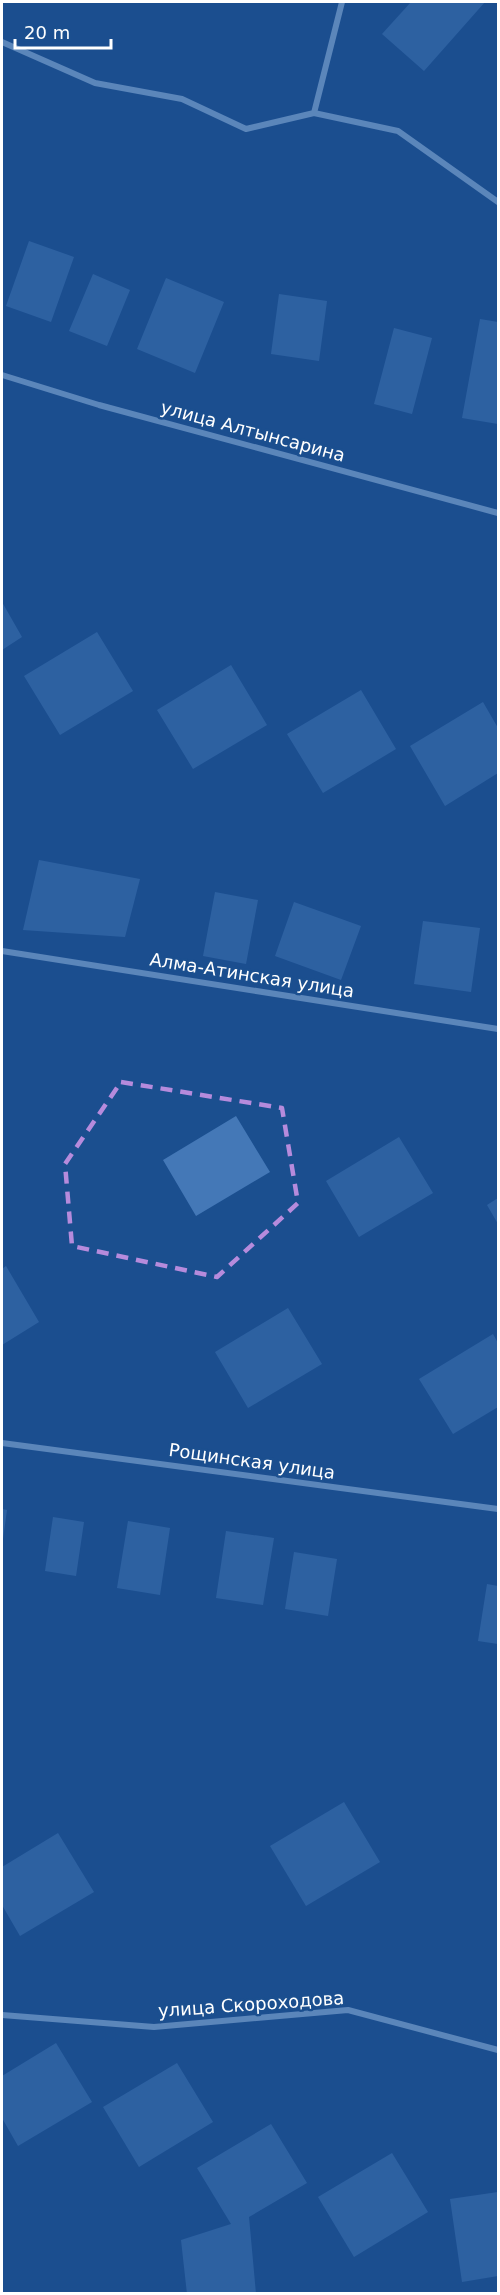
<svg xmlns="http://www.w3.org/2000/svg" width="500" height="2295" font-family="'DejaVu Sans',sans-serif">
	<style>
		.building { fill: #4478b7 }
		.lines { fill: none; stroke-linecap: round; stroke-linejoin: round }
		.street { stroke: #a9c9ee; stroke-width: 6 }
		.marked { fill: none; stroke: #b68bdc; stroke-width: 4.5; stroke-dasharray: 12 8; stroke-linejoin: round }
		.labels { text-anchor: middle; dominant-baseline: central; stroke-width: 5; stroke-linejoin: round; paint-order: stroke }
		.street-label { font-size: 18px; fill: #fff; stroke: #1b4f8f }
	</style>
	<rect width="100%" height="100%" fill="#1b4f8f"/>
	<path class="building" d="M411,2H485L424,71L382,34Z
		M29,241L74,257L51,322L6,306Z
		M93,274L130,290L107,346L69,331Z
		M166,278L224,302L195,373L137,349Z
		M279,294L327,301L319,361L271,354Z
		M480,319L498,322V424L462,418Z
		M394,328L432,338L412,414L374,404Z
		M2,602L22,637L2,650Z
		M97,632L133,691L60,735L24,676Z
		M231,665L267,725L193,769L157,710Z
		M361,690L396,749L323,793L287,734Z
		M483,702L498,728V773L445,806L410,746Z
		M39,860L140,879L125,937L23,930Z
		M215,892L258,900L246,964L203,956Z
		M294,902L361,926L341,980L275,956Z
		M423,921L480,928L471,992L414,984Z
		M236,1116L270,1172L196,1216L163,1160Z
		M399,1137L433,1193L359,1237L326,1181Z
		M498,1198V1224L487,1205Z
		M6,1266L39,1322L2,1345V1269Z
		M288,1308L322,1364L248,1408L215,1352Z
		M493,1334L498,1343V1407L453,1434L419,1379Z
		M2,1509L7,1510L3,1539H2Z
		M53,1517L84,1522L76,1576L45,1571Z
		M128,1521L170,1528L160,1595L117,1588Z
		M226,1531L274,1538L263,1605L216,1598Z
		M294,1552L337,1559L328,1616L285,1609Z
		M487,1584L498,1586V1644L478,1641Z
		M344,1802L380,1862L306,1906L270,1846Z
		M58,1833L94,1892L20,1936L2,1905V1867Z
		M56,2043L92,2102L18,2146L2,2118V2076Z
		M177,2063L213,2122L139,2167L103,2107Z
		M271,2124L307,2183L249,2217L256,2294H187L181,2240L231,2224L197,2168Z
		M392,2153L428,2212L354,2257L318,2197Z
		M498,2192V2276L462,2282L450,2199Z"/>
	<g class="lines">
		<path class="street" d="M2,42L95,83L182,99L246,129L314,113L398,131L498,202
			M314,113L342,2
			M2,375L99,405L498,513
			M2,951L498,1029
			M2,1443L498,1509
			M2,2015L154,2027L348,2010L498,2050"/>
	</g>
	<path d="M0 0H500V2295H0ZM121,1082L282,1108L298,1203L217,1277L72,1246L65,1164Z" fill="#1b4f8f" fill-opacity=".55" fill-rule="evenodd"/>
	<path class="marked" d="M121,1082L282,1108L298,1203L217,1277L72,1246L65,1164Z"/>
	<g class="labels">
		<g class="street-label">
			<text transform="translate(253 431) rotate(15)">улица Алтынсарина</text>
			<text transform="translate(252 975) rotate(9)">Алма-Атинская улица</text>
			<text transform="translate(252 1461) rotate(8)">Рощинская улица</text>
			<text transform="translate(251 2004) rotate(-4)">улица Скороходова</text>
		</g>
	</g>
	<rect width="500" height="2295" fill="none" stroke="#ffffff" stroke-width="6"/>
	<path d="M15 39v9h96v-9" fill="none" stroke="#ffffff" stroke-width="3"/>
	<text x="24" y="39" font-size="18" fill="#ffffff" stroke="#1b4f8f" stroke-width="4.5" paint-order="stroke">20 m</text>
</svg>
